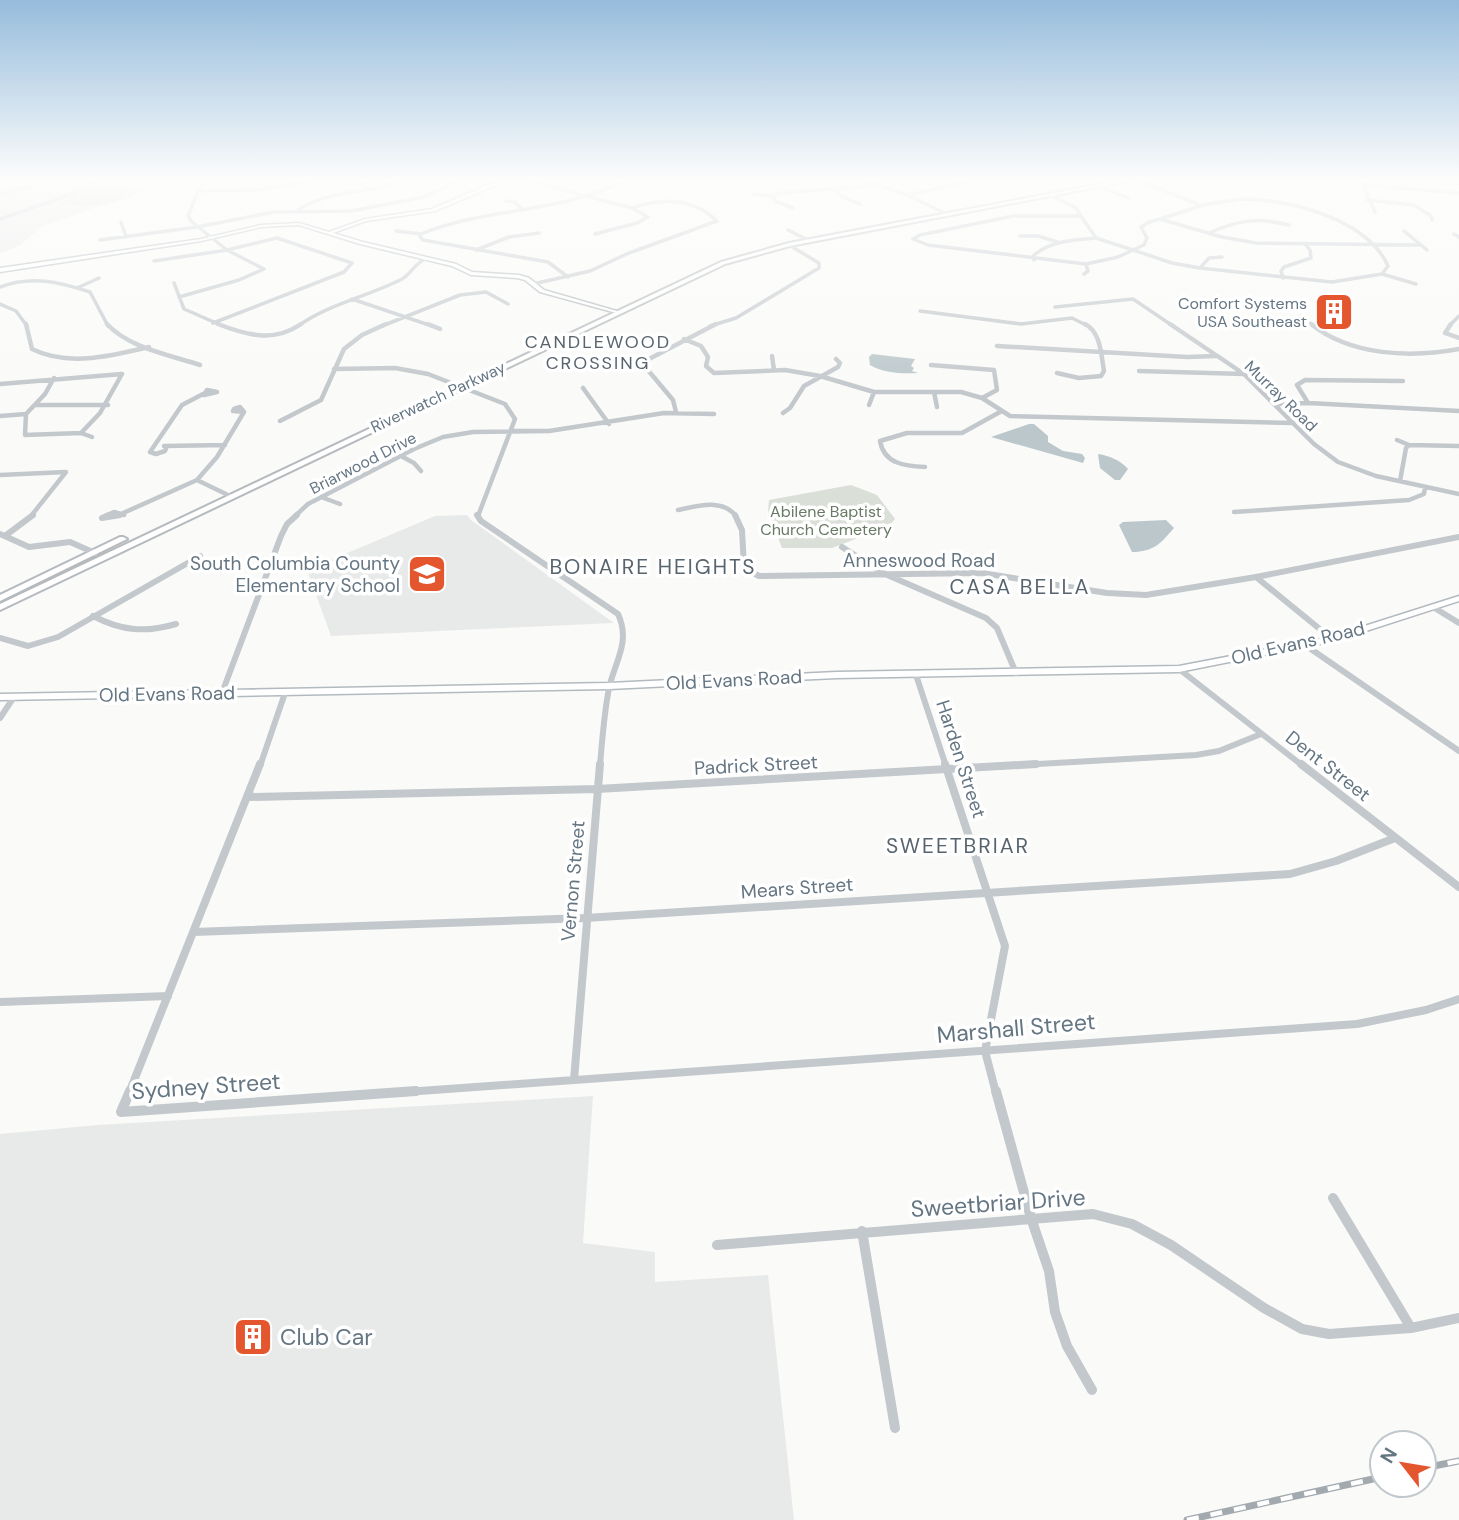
<svg xmlns="http://www.w3.org/2000/svg" width="1459" height="1520" font-family="'DM Sans',sans-serif">
	<style>
		.built { fill: #e8e9e9 }
		.green { fill: #dadfd7 }
		.water { fill: #bbc7cb }
		.lines { fill: none; stroke-linecap: round; stroke-linejoin: round }
		.secondary-casing { stroke: #b3babf; stroke-width: 3 }
		.primary-casing { stroke: #b5babe; stroke-width: 4 }
		.street-far4 { stroke: #c3c8cc; stroke-width: 3.5 }
		.street-far3 { stroke: #c3c8cc; stroke-width: 4.5 }
		.street-far2 { stroke: #c3c8cc; stroke-width: 6 }
		.street-far1 { stroke: #c3c8cc; stroke-width: 8 }
		.street { stroke: #c3c8cc; stroke-width: 10 }
		.secondary { fill: #fff; fill-rule: evenodd }
		.primary { fill: #fff; fill-rule: evenodd }
		.rail-casing { stroke: #a2aab0; stroke-width: 7 }
		.rail { stroke: #fff; stroke-width: 4.5; stroke-dasharray: 12; stroke-linecap: butt }
		.labels { text-anchor: middle; dominant-baseline: central; stroke-width: 7; stroke-linejoin: round; paint-order: stroke }
		.far-poi-label { font-size: 16px; fill: #657683; stroke: #fff; text-anchor: end }
		.far-street-label { font-size: 16px; fill: #657683; stroke: #fff }
		.far-park-label { font-size: 16px; fill: #687a64; stroke: #fff }
		.far-neighbourhood-label { font-size: 18px; letter-spacing: 2px; fill: #57646e; stroke: #fff }
		.street-label { font-size: 19px; fill: #657683; stroke: #fff }
		.poi-label { font-size: 19px; fill: #657683; stroke: #fff; text-anchor: end }
		.neighbourhood-label { font-size: 21px; letter-spacing: 2px; fill: #57646e; stroke: #fff }
		.near-street-label { font-size: 23px; fill: #657683; stroke: #fff }
		.near-poi-label { font-size: 23px; fill: #657683; stroke: #fff; text-anchor: start }
	</style>
	<rect width="100%" height="100%" fill="#fafaf8"/>
	<path class="built" d="M0,182L141,186L146,191L42,226L19,246L0,253Z
		M467,515L471,520L614,623L331,636L307,570L435,516Z
		M593,1096L583,1243L655,1252V1282L768,1275L794,1520H0V1134L98,1125Z"/>
	<path class="green" d="M94,187L98,186L143,190C123,205 83,209 60,203Z
		M851,485L877,495L895,519L889,526L832,548H782L768,512L769,500Z"/>
	<path class="water" d="M872,354L915,359L911,366L914,368L912,371L918,373C902,374 883,373 870,365L869,357Z
		M1029,424H1034L1048,436V442L1063,451L1082,454L1085,458L1083,463L991,437Z
		M1098,454C1110,456 1120,460 1128,469L1120,480H1115L1100,468Z
		M1166,520L1174,528C1161,543 1154,552 1132,552L1119,525L1123,522Z"/>
	<g class="lines">
		<g class="secondary-casing">
			<path id="secondary" d="M507,179H515L494,186L435,211L366,221L333,233L363,242L456,264L472,272L519,275L529,278L544,290L620,312V314L540,292L525,280L517,278L471,275L452,266L360,244L299,225L261,227L201,241L0,272V268L201,239L261,225L299,223L329,232L365,219L432,209L490,184Z
				M1459,596V601L1335,641L1179,672L837,678L609,689L0,700V694L609,683L837,672L1179,666L1330,637Z"/>
		</g>
		<g class="primary-casing">
			<path id="primary" d="M1128,179H1139L790,246L725,264L0,610V604L721,262L789,243Z
				M120,537H123L127,539L0,601V595Z"/>
		</g>
		<path class="street-far4" d="M355,179L370,189
			M522,179L632,208L648,217L637,223L595,234
			M862,179L907,195L949,215
			M1135,179L1198,204
			M1360,179L1375,212
			M1362,185L1459,193
			M1100,186L1128,198
			M834,189L843,197L860,204
			M201,191L256,190L325,179
			M0,194L31,186
			M754,194L772,196L780,193L858,187L886,179
			M907,195L963,183L967,179
			M772,196L775,201L793,208
			M1052,196L1076,208L1081,216
			M1245,199C1291,200 1367,219 1388,266L1382,274L1332,282L1200,268L1172,263L1133,250L1144,245L1147,238L1141,227L1147,223L1207,204Z
			M1367,200L1414,205L1431,216L1432,220
			M506,201L515,202L522,210
			M297,211C329,188 369,196 403,179
			M1081,216L1096,238L1133,250
			M1081,216H1013L920,235L913,239L928,245L1086,264L1118,257L1133,250
			M0,219L75,193L99,179
			M1160,219L1222,237L1256,243L1419,245
			M121,222L126,237
			M788,230L806,239
			M396,231L421,234
			M1404,231L1427,250
			M1209,233C1238,220 1258,217 1289,225
			M1454,234L1459,237
			M1020,236H1038L1057,242
			M100,240L197,227L274,212L351,211L424,197L461,179
			M476,250L509,237L539,233
			M1034,260V255C1052,240 1074,240 1096,238
			M154,261L227,250L277,238L352,263L344,272L213,323
			M1200,268L1209,258L1222,257
			M1084,274L1088,271L1086,264
			M1382,274L1416,284
			M568,277L548,262L423,240L420,237L421,234C485,208 555,213 618,184L608,179
			M1283,278L1281,271L1284,267L1311,258L1310,250L1305,244
			M174,283L184,309L223,326
			M533,284L590,271L629,253L717,221C693,198 662,197 632,208
			M0,287C31,275 59,282 90,292L108,326
			M77,288L99,278
			M179,297L239,280L264,269L227,250L192,222L188,216L203,179
			M352,299L432,326
			M0,304L16,311L27,326
			M1055,307L1133,299L1173,326
			M920,311L1021,324L1072,318L1088,326
			M1301,316L1313,326
			M298,326C329,304 366,297 400,280C410,276 413,265 425,259
			M382,326L460,295L486,292L508,304
			M710,326L736,318L819,268V263L789,245
			M1449,326L1459,316"/>
		<path class="street-far3" d="M26,324L32,349C68,367 111,356 149,347
			M107,324C129,348 170,355 200,365
			M218,324C246,335 274,343 301,324
			M428,324L440,329
			M1170,324L1244,374L1314,444L1338,462L1376,476L1459,494
			M1311,324C1351,356 1411,358 1459,349
			M1451,324L1445,333L1459,338
			M684,339L701,346L708,357L706,366L714,373L785,370L820,376L874,392H961L982,398L1010,416L1293,423
			M997,346L1187,357L1216,356
			M772,356L774,370
			M931,365L994,370L997,390L982,398
			M334,369L395,368L428,374L505,404L515,419L478,516
			M1139,371L1244,374
			M1057,373L1079,378L1101,376L1104,371C1101,355 1101,332 1085,324
			M54,378L45,394L26,414L25,435L81,433L92,437
			M0,384L122,374
			M583,388L609,424
			M207,390L217,392L204,395Z
			M934,392L937,407
			M1308,403L1297,385L1305,380L1403,381
			M1276,404L1308,403L1459,411
			M35,405H108
			M869,405L874,392
			M240,407L244,412L233,411L234,409Z
			M676,412L673,400L647,369L646,364L649,359L716,324
			M783,413L790,408L804,386L838,367L840,363L836,359
			M0,416L26,414
			M280,421L321,400L344,349L362,335L386,324
			M549,431L664,413L714,414
			M81,433L100,413L122,374
			M1397,440L1409,445
			M164,446L225,445
			M167,446L165,451L156,454L150,452L182,405L203,394
			M401,456L414,463L421,471
			M925,467C905,466 884,464 880,441L907,433H962L1000,412
			M0,475L66,472L31,516
			M197,480L230,496
			M1400,481L1406,448L1409,445L1459,446
			M321,497L340,504
			M678,510C697,506 722,498 736,516
			M1234,512L1409,500L1424,494L1425,487
			M121,514L124,515
			M121,514L197,480L217,457L244,412
			M105,516L114,512L121,514
			M114,516L121,514
			M295,516L308,504L414,449L443,437L473,432L549,431H511"/>
		<path class="street-far2" d="M109,515L102,518L120,515
			M477,515L481,521L618,614C631,642 615,661 609,688C604,714 602,740 600,766
			M735,515L742,530L744,568L759,576L982,573L1107,593L1146,595L1256,577L1459,537
			M0,534L29,547L70,542L95,553
			M5,536L33,515
			M842,547L885,574L986,618L997,628L1016,673
			M1256,577L1332,639
			M1433,607L1459,623
			M93,616C122,631 145,633 176,624
			M0,638L28,646L58,637L200,556
			M1305,645L1459,751
			M1179,669L1303,766
			M916,675L946,766
			M222,693L281,536L287,524L297,515
			M0,718L14,697
			M260,766L285,693
			M1005,766L1196,755L1219,751L1261,734"/>
		<path class="street-far1" d="M945,764L1005,946L985,1051L996,1093
			M1301,764L1459,887
			M249,797L597,789L1036,764
			M194,932L585,918L1290,874L1336,861L1395,838
			M0,1002L168,996
			M574,1080L600,764
			M129,1093L260,764
			M392,1093L1357,1024L1426,1010L1459,999"/>
		<path class="street" d="M130,1091L121,1112L416,1091
			M996,1091L1031,1218L1049,1271L1055,1312L1067,1346L1092,1390
			M1333,1198L1411,1328
			M862,1231L895,1428
			M717,1245L1093,1214L1132,1224L1171,1245L1264,1308L1302,1329L1329,1334L1411,1328L1459,1318"/>
		<use href="#secondary" class="secondary"/>
		<use href="#primary" class="primary"/>
		<g class="rail-casing">
			<path id="rail" d="M1424,1468L1459,1461
				M1187,1520L1382,1477"/>
		</g>
		<use href="#rail" class="rail"/>
	</g>
	<linearGradient id="sky" x2="0" y2="1"><stop stop-color="#96bcdc"/><stop offset="0.46" stop-color="#fdfdfc"/><stop offset="1" stop-color="#fdfdfc" stop-opacity="0"/></linearGradient>
	<rect width="1459" height="392" fill="url(#sky)"/>
	<defs>
		<g id="building-square" transform="scale(2.0125)"><rect x="-9" y="-9" width="18" height="18" rx="4" fill="#e4572e" stroke="#fff"/><path d="M-4-6H4V6H1V3H-1V6H-4ZM-2.5-4.3h1.7v1.8h-1.7ZM.8-4.3h1.7v1.8H.8ZM-2.5-1h1.7V.8h-1.7ZM.8-1h1.7V.8H.8Z" fill="#fff"/></g>
		<g id="school-square" transform="scale(2.0125)"><rect x="-9" y="-9" width="18" height="18" rx="4" fill="#e4572e" stroke="#fff"/><path d="M0-5L7-2L0 1L-7-2ZM-4 1L0 2.5L4 1V4Q0 6-4 4Z" fill="#fff"/></g>
	</defs>
	<g fill-rule="evenodd">
		<use href="#building-square" x="1334" y="312"/>
		<use href="#school-square" x="427" y="574"/>
		<use href="#building-square" x="253" y="1337"/>
	</g>
	<g class="labels">
		<g class="far-poi-label">
			<text x="1307" y="303">Comfort Systems<tspan x="1307" dy="18">USA Southeast</tspan></text>
		</g>
		<g class="far-street-label">
			<text transform="translate(1281 396) rotate(44)">Murray Road</text>
			<text transform="translate(438 397) rotate(-25)">Riverwatch Parkway</text>
			<text transform="translate(363 463) rotate(-27)">Briarwood Drive</text>
		</g>
		<g class="far-park-label">
			<text x="826" y="511">Abilene Baptist<tspan x="826" dy="18">Church Cemetery</tspan></text>
		</g>
		<g class="far-neighbourhood-label">
			<text x="598" y="342">CANDLEWOOD<tspan x="598" dy="21">CROSSING</tspan></text>
		</g>
		<g class="street-label">
			<text x="919" y="560">Anneswood Road</text>
			<text transform="translate(1298 643) rotate(-13)">Old Evans Road</text>
			<text transform="translate(734 680) rotate(-3)">Old Evans Road</text>
			<text transform="translate(167 694) rotate(-1)">Old Evans Road</text>
			<text transform="translate(961 759) rotate(72)">Harden Street</text>
			<text transform="translate(756 765) rotate(-3)">Padrick Street</text>
			<text transform="translate(1328 766) rotate(38)">Dent Street</text>
			<text transform="translate(573 881) rotate(-85)">Vernon Street</text>
			<text transform="translate(797 888) rotate(-4)">Mears Street</text>
		</g>
		<g class="poi-label">
			<text x="400" y="563">South Columbia County<tspan x="400" dy="22">Elementary School</tspan></text>
		</g>
		<g class="neighbourhood-label">
			<text x="653" y="567">BONAIRE HEIGHTS</text>
			<text x="1020" y="587">CASA BELLA</text>
			<text x="958" y="846">SWEETBRIAR</text>
		</g>
		<g class="near-street-label">
			<text transform="translate(1016 1028) rotate(-5)">Marshall Street</text>
			<text transform="translate(206 1086) rotate(-4)">Sydney Street</text>
			<text transform="translate(998 1203) rotate(-4)">Sweetbriar Drive</text>
		</g>
		<g class="near-poi-label">
			<text x="280" y="1337">Club Car</text>
		</g>
	</g>
	<g transform="translate(1403 1464) rotate(301)"><circle r="33" fill="#ffffff" stroke="#c1c8cd" stroke-width="2"/>
	<path d="M0-5L12 26L0 18L-12 26Z" fill="#e4572e"/>
	<text y="-10" font-size="19" font-weight="bold" text-anchor="middle" fill="#657683">N</text>
	</g>
</svg>
